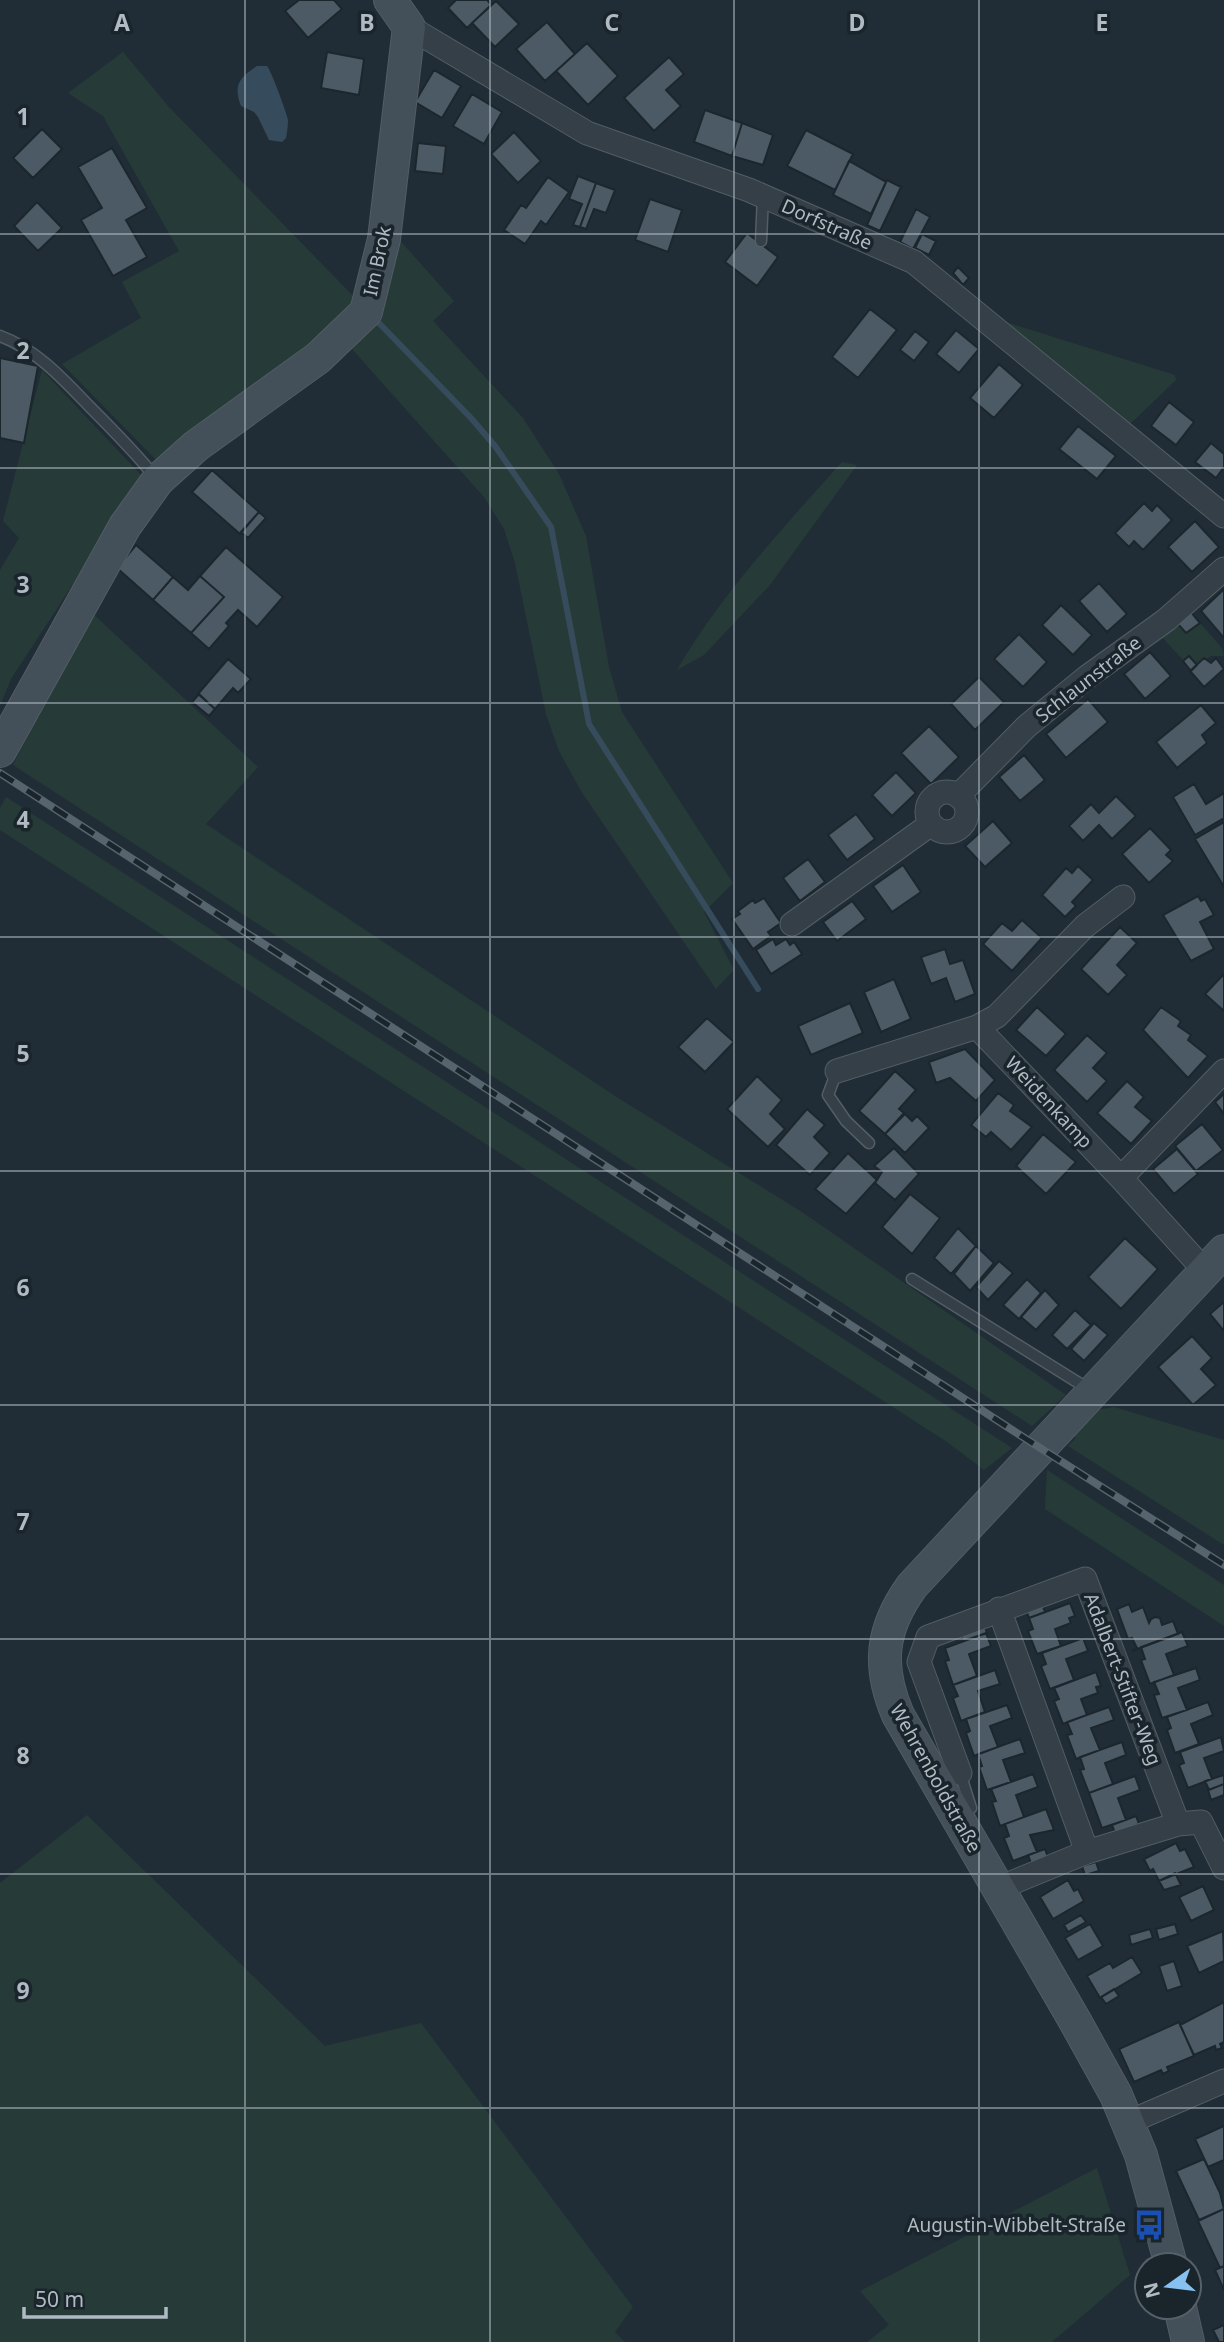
<svg xmlns="http://www.w3.org/2000/svg" width="1224" height="2342" font-family="'Noto Sans',sans-serif">
	<style>
		.green { fill: #263b38 }
		.water { fill: #364c5c }
		.lines { fill: none; stroke-linecap: round; stroke-linejoin: round }
		.stream { stroke: #364c5c; stroke-width: 6 }
		.building { fill: #4c5a65; stroke: #1c262d; stroke-width: 2 }
		.lane-casing { stroke: #525d64; stroke-width: 13 }
		.street-casing { stroke: #525d64; stroke-width: 25 }
		.secondary-casing { stroke: #525d64; stroke-width: 34 }
		.lane { stroke: #343f47; stroke-width: 10 }
		.street { stroke: #343f47; stroke-width: 23 }
		.secondary { stroke: #434f59; stroke-width: 32 }
		.rail-casing { stroke: #56646d; stroke-width: 8 }
		.rail { stroke: #1a242b; stroke-width: 5; stroke-dasharray: 16; stroke-linecap: butt }
		.grid { fill: none; stroke: #afbac3; stroke-width: 2; stroke-opacity: 0.55 }
		.labels { text-anchor: middle; dominant-baseline: central; stroke-width: 7; stroke-linejoin: round; paint-order: stroke }
		.street-label { font-size: 19px; fill: #afbac3; stroke: #1a242b }
		.poi-label { font-size: 19px; fill: #afbac3; stroke: #1a242b; text-anchor: end }
		.grid-label { font-size: 23px; text-anchor: middle; font-weight: bold; fill: #afbac3; stroke: #1a242b; stroke-width: 7; stroke-linejoin: round; paint-order: stroke }
	</style>
	<rect width="100%" height="100%" fill="#212d36"/>
	<path class="green" d="M123,52L169,107L359,302L312,350L158,462L62,364L141,318L122,282L179,251L103,116L68,93Z
		M396,236L454,301L433,321L523,418L559,474L586,536L609,667L622,712L733,883L704,912L734,970L716,989L581,791L559,751L546,714L515,563L504,529L484,497L352,349L375,320Z
		M999,320L1175,375L1176,380L1127,427Z
		M42,370L143,477L11,679L0,706V570L19,538L3,521Z
		M842,462L857,465L770,585L704,655L677,670C721,594 784,527 842,462Z
		M91,612L258,767L206,824L615,1096L802,1212L1066,1395L1032,1426L13,765Z
		M1177,623L1186,633L1200,623L1222,648L1224,656H1211L1197,665L1184,661L1161,636Z
		M6,797L1012,1448L984,1470L947,1442L0,830V808Z
		M1114,1407L1224,1440V1545L1068,1446L1076,1438L1072,1435L1092,1411Z
		M1047,1470L1224,1585V1626L1045,1509Z
		M87,1815L325,2046L421,2023L633,2307L615,2332L625,2342H0V1883Z
		M1097,2168L1130,2275L1052,2342H867L889,2325L860,2291Z"/>
	<path class="water" d="M257,66H267C271,70 287,114 288,120C288,126 287,132 286,138L282,142L269,140L258,117L254,112L241,106C233,85 239,78 257,66Z"/>
	<g class="lines">
		<path class="stream" d="M377,321L471,418L495,446L551,527L589,724L758,989"/>
	</g>
	<path class="building" d="M299,0H334L342,9L308,38L285,11Z
		M456,0H487L491,5L467,28L448,8Z
		M496,1L519,24L495,47L472,23Z
		M547,22L575,54L545,81L516,49Z
		M587,43L618,76L588,105L556,71Z
		M327,52L364,59L359,95L321,88Z
		M669,57L684,74L666,90L681,106L654,131L624,98Z
		M434,70L461,86L442,118L415,102Z
		M472,94L502,112L484,144L453,126Z
		M705,110L742,123L732,156L694,142Z
		M742,123L773,135L763,165L732,156Z
		M42,129L62,149L33,178L13,158Z
		M806,130L853,154L835,190L787,166Z
		M514,132L541,161L518,183L491,154Z
		M418,143L446,146L443,174L415,171Z
		M112,148L147,208L126,220L147,257L113,276L81,220L102,208L78,167Z
		M849,161L886,182L871,214L833,195Z
		M578,176L596,183L580,227L573,225L582,204L569,199Z
		M548,177L569,192L546,225L541,221L525,244L504,230L521,205L526,208Z
		M887,180L901,187L880,231L867,225Z
		M596,183L615,190L606,213L594,209L586,229L580,227Z
		M650,199L682,210L668,252L635,240Z
		M37,202L62,228L38,251L14,226Z
		M916,209L930,217L913,249L900,242Z
		M747,233L778,257L757,286L725,262Z
		M922,234L936,241L929,255L915,248Z
		M958,267L969,278L963,285L953,273Z
		M870,309L897,330L858,378L832,357Z
		M956,330L979,349L959,373L936,354Z
		M915,331L929,342L914,361L900,350Z
		M0,358L38,366L24,443L0,438Z
		M999,364L1023,385L994,418L970,398Z
		M1169,402L1194,422L1176,445L1151,426Z
		M1078,426L1116,456L1097,479L1059,449Z
		M1211,443L1224,454V467L1216,478L1195,462Z
		M212,470L259,512L240,534L192,492Z
		M1144,503L1152,511L1157,505L1172,520L1143,550L1134,541L1129,547L1115,533Z
		M259,512L266,518L248,538L241,532Z
		M1195,521L1219,547L1192,572L1168,547Z
		M136,545L173,577L153,600L117,568Z
		M226,547L283,597L257,627L238,610L226,623L229,626L209,649L191,633L224,597L200,576Z
		M200,576L224,597L191,633L153,600L173,577L188,590Z
		M1099,583L1127,614L1107,632L1079,601Z
		M1224,589V638L1201,611Z
		M1061,605L1092,635L1073,655L1042,625Z
		M1191,612L1200,623L1186,633L1177,623Z
		M1019,634L1047,662L1023,687L994,659Z
		M1150,652L1171,676L1145,699L1124,674Z
		M1189,656L1197,665L1191,671L1183,661Z
		M1204,658L1211,663L1216,658L1224,669L1204,687L1190,671Z
		M228,659L251,679L238,693L233,688L215,709L198,694Z
		M979,677L1004,702L975,730L951,704Z
		M199,694L215,709L209,716L192,702Z
		M1088,699L1108,722L1066,758L1046,734Z
		M1201,705L1216,723L1202,735L1207,743L1177,768L1156,742Z
		M929,726L959,757L931,784L901,753Z
		M1024,755L1045,780L1020,801L999,777Z
		M896,772L916,793L892,816L872,795Z
		M1194,784L1206,804L1224,793V818L1195,835L1173,797Z
		M1116,796L1136,816L1112,839L1099,825L1083,841L1069,826L1091,804L1099,813Z
		M856,814L875,839L847,860L828,835Z
		M993,821L1012,843L985,867L965,846Z
		M1224,822V887L1195,839Z
		M1150,828L1171,850L1166,855L1173,861L1149,883L1122,854Z
		M808,859L825,882L800,901L783,878Z
		M903,865L921,892L892,912L873,886Z
		M1078,866L1093,880L1072,902L1076,906L1065,917L1042,895L1066,868L1072,873Z
		M1198,896L1201,901L1205,899L1214,915L1200,922L1214,949L1191,961L1163,915Z
		M764,898L781,923L768,932L771,936L753,949L732,919L740,914L738,911L753,900L755,903Z
		M852,901L866,919L837,941L823,922Z
		M1022,920L1042,938L1012,971L983,944L1002,923L1012,931Z
		M1120,927L1137,943L1117,965L1127,975L1108,995L1081,969Z
		M773,939L776,945L786,939L790,945L794,942L802,954L771,974L756,950Z
		M945,949L950,964L963,960L975,994L955,1002L946,978L931,984L921,957Z
		M1224,974V1011L1205,994Z
		M894,979L911,1019L881,1032L864,992Z
		M850,1003L863,1033L811,1055L798,1026Z
		M1037,1007L1066,1034L1046,1056L1016,1030Z
		M1161,1007L1181,1021L1178,1026L1191,1035L1188,1040L1208,1056L1188,1078L1143,1030Z
		M707,1018L734,1042L705,1072L678,1047Z
		M1087,1035L1107,1053L1093,1068L1107,1081L1087,1102L1054,1070Z
		M965,1049L995,1080L976,1101L950,1078L936,1083L929,1062Z
		M895,1071L916,1090L899,1109L904,1113L885,1134L859,1111Z
		M757,1076L782,1100L770,1114L785,1129L768,1147L727,1109Z
		M1127,1081L1144,1097L1135,1107L1152,1121L1131,1144L1097,1113Z
		M998,1093L1014,1105L1010,1111L1032,1127L1011,1150L991,1132L986,1137L971,1125Z
		M1224,1094V1114L1215,1102Z
		M807,1109L825,1125L814,1137L830,1153L810,1175L776,1145Z
		M905,1114L912,1121L917,1116L929,1128L905,1153L885,1134Z
		M1202,1124L1223,1150L1196,1171L1175,1146Z
		M1043,1134L1076,1162L1046,1194L1016,1166Z
		M894,1148L919,1174L895,1200L875,1183L882,1172L874,1166Z
		M1177,1149L1198,1174L1174,1194L1153,1169Z
		M848,1153L877,1180L846,1214L815,1189Z
		M910,1194L940,1218L912,1254L882,1227Z
		M958,1228L976,1246L951,1274L934,1258Z
		M1125,1238L1158,1269L1121,1309L1088,1277Z
		M976,1246L994,1263L970,1291L954,1274Z
		M999,1261L1013,1273L988,1300L976,1287Z
		M1027,1279L1041,1293L1019,1319L1003,1305Z
		M1045,1290L1059,1305L1036,1330L1021,1317Z
		M1224,1302V1331L1210,1314Z
		M1075,1310L1091,1325L1067,1349L1052,1335Z
		M1094,1323L1108,1335L1084,1361L1071,1349Z
		M1192,1336L1212,1358L1201,1369L1216,1385L1193,1405L1158,1367Z
		M1070,1603L1075,1616L1069,1618L1071,1623L1055,1629L1061,1646L1037,1654L1028,1631L1033,1629L1029,1618Z
		M1042,1604L1045,1612L1029,1618L1026,1610Z
		M1129,1604L1132,1612L1143,1607L1149,1623L1151,1619L1155,1617L1160,1618L1162,1625L1173,1621L1178,1634L1132,1651L1137,1648L1132,1638L1128,1639L1117,1609Z
		M984,1624L987,1633L963,1641L960,1633Z
		M1182,1632L1188,1646L1166,1654L1174,1675L1150,1684L1141,1660L1145,1659L1141,1647Z
		M986,1633L991,1646L969,1654L977,1676L953,1685L945,1661L949,1660L945,1648Z
		M1083,1638L1088,1651L1066,1659L1074,1680L1050,1689L1041,1666L1046,1664L1042,1653Z
		M1196,1668L1200,1680L1178,1688L1187,1710L1162,1718L1154,1695L1159,1694L1154,1682Z
		M995,1670L1000,1684L978,1691L985,1712L961,1721L953,1698L958,1696L953,1685Z
		M1096,1672L1101,1686L1096,1687L1098,1693L1081,1699L1087,1715L1063,1724L1054,1701L1059,1699L1054,1688Z
		M1208,1702L1213,1715L1191,1724L1199,1744L1175,1753L1167,1730L1171,1728L1167,1717Z
		M1007,1705L1012,1718L990,1726L998,1747L974,1756L966,1733L970,1731L966,1719Z
		M1109,1707L1114,1720L1091,1728L1100,1750L1076,1759L1067,1735L1072,1734L1067,1722Z
		M1221,1737L1224,1751L1204,1758L1212,1779L1188,1788L1179,1765L1184,1763L1180,1752Z
		M1020,1739L1025,1753L1003,1760L1011,1782L987,1790L979,1767L982,1766L978,1754Z
		M1122,1742L1126,1755L1105,1763L1113,1784L1089,1793L1080,1770L1084,1769L1080,1757Z
		M1033,1774L1038,1787L1016,1795L1024,1817L1000,1826L992,1802L996,1801L991,1789Z
		M1224,1775V1784L1209,1790L1205,1781Z
		M1135,1776L1140,1790L1118,1798L1126,1820L1102,1828L1089,1793Z
		M1224,1784V1795L1211,1800L1208,1790Z
		M1046,1809L1054,1830L1030,1835L1037,1852L1013,1861L1004,1838L1009,1836L1005,1824Z
		M1136,1816L1139,1824L1115,1833L1112,1825Z
		M1176,1843L1180,1851L1185,1849L1194,1867L1159,1881L1153,1869L1150,1871L1144,1859Z
		M1045,1849L1048,1857L1031,1863L1028,1855Z
		M1096,1862L1099,1871L1085,1875L1082,1866Z
		M1175,1873L1181,1885L1164,1890L1159,1881Z
		M1068,1880L1074,1891L1078,1889L1084,1901L1053,1919L1040,1897Z
		M1203,1886L1214,1910L1191,1921L1179,1897Z
		M1081,1915L1086,1922L1068,1932L1064,1925Z
		M1090,1924L1103,1946L1078,1960L1065,1938Z
		M1175,1924L1178,1934L1159,1940L1156,1929Z
		M1150,1929L1153,1938L1131,1945L1129,1935Z
		M1223,1931L1224,1961L1199,1973L1187,1946Z
		M1132,1957L1142,1973L1100,1998L1087,1976L1110,1963L1113,1968Z
		M1174,1961L1182,1986L1167,1991L1159,1966Z
		M1114,1989L1119,1996L1106,2004L1101,1997Z
		M1224,2002V2042L1220,2044L1222,2048L1216,2050L1215,2046L1194,2055L1180,2025Z
		M1179,2022L1194,2056L1167,2067L1169,2071L1163,2074L1161,2070L1134,2082L1119,2049Z
		M1224,2126V2160L1208,2167L1195,2139Z
		M1204,2159L1220,2193L1224,2209L1199,2220L1176,2171Z
		M1224,2209V2266L1220,2268L1198,2221Z
		M1224,2266V2290L1215,2270Z
		M1224,2325V2342H1219L1213,2330Z"/>
	<g class="lines">
		<g class="lane-casing">
			<path id="lane" d="M761,241L763,196
				M0,336C36,349 63,379 89,406C112,429 135,452 156,478
				M837,1071L828,1095L846,1121L869,1143
				M912,1279L1090,1390
				M960,1773L971,1808L960,1817"/>
		</g>
		<g class="street-casing">
			<path id="street" d="M409,27L587,133L749,190L914,262L1224,516
				M927 812a20 20 0 1 1 40 0a20 20 0 1 1-40 0Z
				M958,796L1027,726L1087,677L1166,620L1224,569
				M792,924L931,824
				M977,1027L1121,1178L1205,1271
				M837,1071L977,1027L997,1016L1085,926L1123,897
				M1121,1178L1224,1071
				M999,1609L1087,1852
				M960,1773L919,1662L928,1637L1085,1579L1178,1824
				M999,1888L1087,1852L1178,1824L1201,1822L1224,1868
				M1129,2122L1224,2081"/>
		</g>
		<g class="secondary-casing">
			<path id="secondary" d="M0,751L125,526L158,480L196,446L318,358L366,312L384,239L409,27L390,0
				M1171,2265L1141,2155L1116,2095L1075,2021L898,1715C877,1666 881,1629 912,1586L1224,1251
				M1180,2307L1188,2342"/>
		</g>
		<use href="#lane" class="lane"/>
		<use href="#street" class="street"/>
		<use href="#secondary" class="secondary"/>
		<g class="rail-casing">
			<path id="rail" d="M0,773L1023,1437L1224,1565"/>
		</g>
		<use href="#rail" class="rail"/>
	</g>
	<path class="grid" d="M245,0V2342M490,0V2342M734,0V2342M979,0V2342M0,234H1224M0,468H1224M0,703H1224M0,937H1224M0,1171H1224M0,1405H1224M0,1639H1224M0,1874H1224M0,2108H1224"/>
	<defs>
		<g id="bus-bare" transform="scale(2.415)"><path d="M-5-6H5V4H4V6H2V4H-2V6H-4V4H-5ZM-3.5-4V0h7V-4ZM-3.5 1.2v1.5H-2V1.2ZM2 1.2v1.5H3.5V1.2Z" fill="#1a4fb4" stroke="#1a242b" stroke-width="2.5" paint-order="stroke"/></g>
	</defs>
	<g fill-rule="evenodd">
		<use href="#bus-bare" x="1149" y="2225"/>
	</g>
	<g class="labels">
		<g class="street-label">
			<text transform="translate(827 224) rotate(24)">Dorfstraße</text>
			<text transform="translate(377 261) rotate(-78)">Im Brok</text>
			<text transform="translate(1088 679) rotate(-38)">Schlaunstraße</text>
			<text transform="translate(1049 1102) rotate(47)">Weidenkamp</text>
			<text transform="translate(1123 1679) rotate(69)">Adalbert-Stifter-Weg</text>
			<text transform="translate(936 1778) rotate(61)">Wehrenboldstraße</text>
		</g>
		<g class="poi-label">
			<text x="1126" y="2225">Augustin-Wibbelt-Straße</text>
		</g>
	</g>
	<g class="grid-label">
		<text x="122" y="31">A</text>
		<text x="367" y="31">B</text>
		<text x="612" y="31">C</text>
		<text x="857" y="31">D</text>
		<text x="1102" y="31">E</text>
		<text x="23" y="125">1</text>
		<text x="23" y="359">2</text>
		<text x="23" y="593">3</text>
		<text x="23" y="828">4</text>
		<text x="23" y="1062">5</text>
		<text x="23" y="1296">6</text>
		<text x="23" y="1530">7</text>
		<text x="23" y="1764">8</text>
		<text x="23" y="1999">9</text>
	</g>
	<g transform="translate(1168 2286) rotate(256)"><circle r="33" fill="#1a242b" stroke="#566068" stroke-width="2"/>
	<path d="M0-5L12 26L0 18L-12 26Z" fill="#86c1f1"/>
	<text y="-10" font-size="19" font-weight="bold" text-anchor="middle" fill="#afbac3">N</text>
	</g>
	<path d="M24 2307v10h142v-10" fill="none" stroke="#afbac3" stroke-width="3.5"/>
	<text x="35" y="2307" font-size="21" fill="#afbac3" stroke="#1a242b" stroke-width="5" paint-order="stroke">50 m</text>
</svg>
